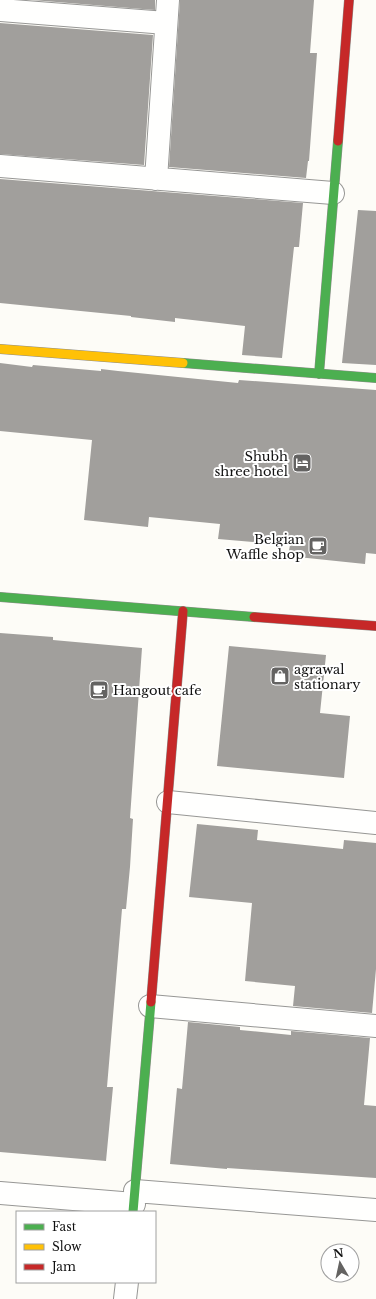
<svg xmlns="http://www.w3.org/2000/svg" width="376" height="1299" font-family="'Libre Baskerville',serif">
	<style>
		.building { fill: #a19f9c }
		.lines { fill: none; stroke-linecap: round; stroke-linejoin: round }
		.street-casing { stroke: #979795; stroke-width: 24 }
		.fast-casing { stroke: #8e8d8b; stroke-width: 10 }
		.slow-casing { stroke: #8e8d8b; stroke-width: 10 }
		.jam-casing { stroke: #8e8d8b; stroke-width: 10 }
		.street { stroke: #fffffe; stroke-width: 22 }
		.fast { stroke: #4caf50; stroke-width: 9 }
		.slow { stroke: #ffc107; stroke-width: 9 }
		.jam { stroke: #c62828; stroke-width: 9 }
		.labels { text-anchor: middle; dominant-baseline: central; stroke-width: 4; stroke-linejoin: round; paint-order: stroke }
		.poi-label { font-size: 13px; fill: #111; stroke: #fff; text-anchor: end }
	</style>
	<rect width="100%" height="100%" fill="#fdfcf7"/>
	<path class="building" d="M32,0H155V10Z
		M180,0H314L310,53H317L309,161H308L306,178L169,167Z
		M0,23L153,35L144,165L0,154Z
		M0,179L303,203L299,247H294L282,358L242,355L245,326L175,318V322L131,317V316L0,303Z
		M358,210L376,211V365L342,363Z
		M0,363L32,367L33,365L101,371V369L118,371L238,383L239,380L376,390V554L366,553L365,564L288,556L290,545L218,539L220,524L149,517L148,527L84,520L92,440L0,431Z
		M0,633L53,637V640L142,648L130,818L133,819L130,867L126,909H122L107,1087H113L106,1161L0,1152Z
		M229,646L326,655L320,713L350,716L344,778L217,766Z
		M197,824L258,830L257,840L343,849L344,840L376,843V969L372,1013L293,1006L295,986L245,981L252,903L189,897Z
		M188,1022L240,1027V1030L291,1035V1031L370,1038L364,1105L376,1106V1178L227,1168V1169L170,1164L177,1088L182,1089Z"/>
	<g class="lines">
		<g class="street-casing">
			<path id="street" d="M0,10L166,23
				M0,166L333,193
				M156,179L168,0
				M168,802L376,823
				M150,1006L376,1026
				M135,1191L376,1210
				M0,1193L134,1204
				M125,1299L127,1282"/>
		</g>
		<g class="fast-casing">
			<path id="fast" d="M183,363L376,378
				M319,374L338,141
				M0,597L254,617
				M133,1212L151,1002"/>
		</g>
		<g class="slow-casing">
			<path id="slow" d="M0,349L183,363"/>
		</g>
		<g class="jam-casing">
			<path id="jam" d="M338,141L349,0
				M254,617L376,626
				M151,1002L183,611"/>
		</g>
		<use href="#street" class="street"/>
		<use href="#fast" class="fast"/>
		<use href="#slow" class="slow"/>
		<use href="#jam" class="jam"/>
	</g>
	<defs>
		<g id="hotel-square" transform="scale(1)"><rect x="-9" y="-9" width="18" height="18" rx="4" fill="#646362" stroke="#fff"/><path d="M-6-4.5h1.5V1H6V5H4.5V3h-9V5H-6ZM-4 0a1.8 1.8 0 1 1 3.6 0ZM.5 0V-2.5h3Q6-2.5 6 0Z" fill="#fff"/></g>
		<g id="cafe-square" transform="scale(1)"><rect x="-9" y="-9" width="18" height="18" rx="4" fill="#646362" stroke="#fff"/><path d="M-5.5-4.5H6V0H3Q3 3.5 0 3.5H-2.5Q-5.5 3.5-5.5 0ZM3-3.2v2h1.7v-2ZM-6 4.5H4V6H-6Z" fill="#fff"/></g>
		<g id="shop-square" transform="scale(1)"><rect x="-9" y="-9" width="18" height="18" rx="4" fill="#646362" stroke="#fff"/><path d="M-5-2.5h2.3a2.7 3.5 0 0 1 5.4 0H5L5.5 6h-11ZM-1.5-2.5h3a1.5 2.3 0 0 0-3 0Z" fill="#fff"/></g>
	</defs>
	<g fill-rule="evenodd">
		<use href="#hotel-square" x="302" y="463"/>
		<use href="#cafe-square" x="318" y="546"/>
		<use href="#shop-square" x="280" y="676"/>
		<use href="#cafe-square" x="99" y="690"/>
	</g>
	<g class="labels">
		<g class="poi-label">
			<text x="288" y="456">Shubh<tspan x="288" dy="15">shree hotel</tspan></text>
			<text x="304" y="539">Belgian<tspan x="304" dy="15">Waffle shop</tspan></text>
			<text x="294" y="669" text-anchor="start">agrawal<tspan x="294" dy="15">stationary</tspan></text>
			<text x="113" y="690" text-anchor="start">Hangout cafe</text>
		</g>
	</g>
	<rect x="16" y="1211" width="140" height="72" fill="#ffffff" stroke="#a0a0a0"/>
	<rect x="24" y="1224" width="20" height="6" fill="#4caf50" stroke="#a0a0a0"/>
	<text x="52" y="1231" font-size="12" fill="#111111">Fast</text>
	<rect x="24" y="1244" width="20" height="6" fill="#ffc107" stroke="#a0a0a0"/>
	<text x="52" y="1251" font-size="12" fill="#111111">Slow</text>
	<rect x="24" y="1264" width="20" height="6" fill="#c62828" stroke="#a0a0a0"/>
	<text x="52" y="1271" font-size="12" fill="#111111">Jam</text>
	<g transform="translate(340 1263) rotate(351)"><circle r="19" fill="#ffffff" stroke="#a0a0a0"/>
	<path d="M0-3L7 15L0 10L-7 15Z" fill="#646362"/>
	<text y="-6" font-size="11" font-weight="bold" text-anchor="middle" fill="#111111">N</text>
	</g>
</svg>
